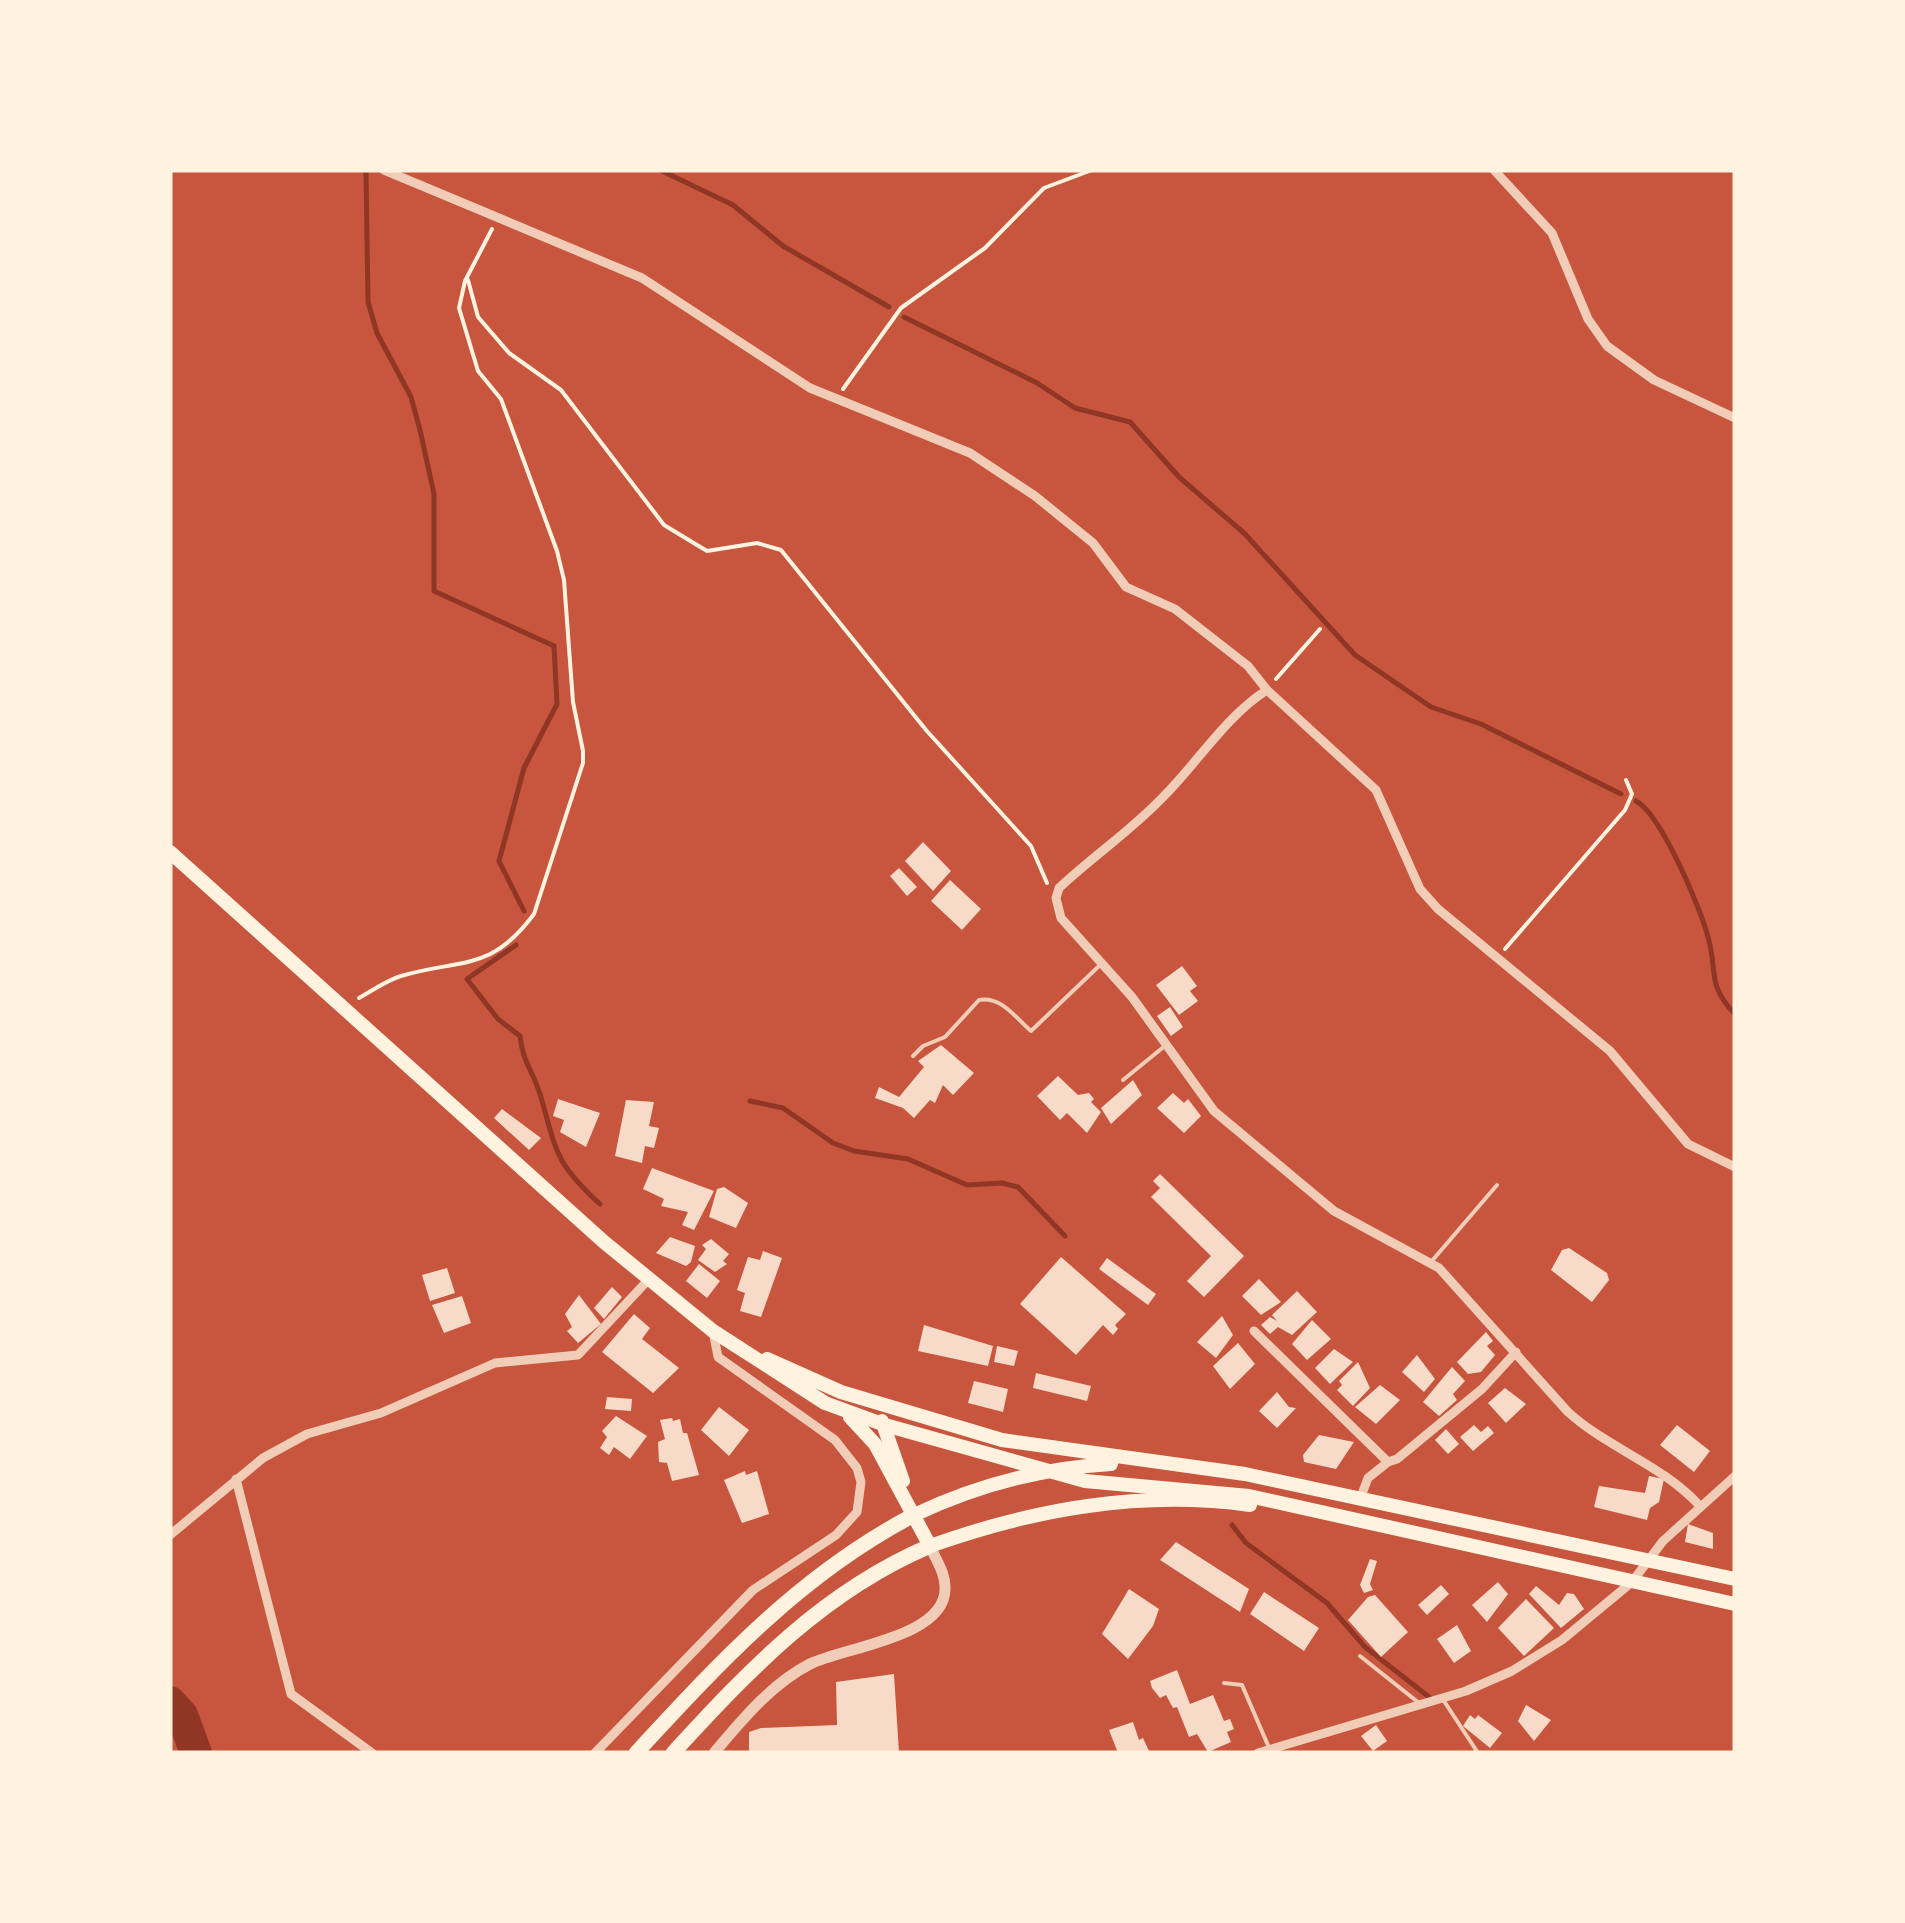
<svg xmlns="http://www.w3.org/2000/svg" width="1905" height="1923" font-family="Mulish,sans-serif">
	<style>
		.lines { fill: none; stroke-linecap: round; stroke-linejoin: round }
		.stream { stroke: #8f3625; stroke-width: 5 }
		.river { stroke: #8f3625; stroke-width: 32 }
		.building { fill: #f7dbc8 }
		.path { stroke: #fff3e0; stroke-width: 4 }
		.service { stroke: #f1ccb7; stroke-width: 4 }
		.minor { stroke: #f1ccb7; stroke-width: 9 }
		.tertiary { stroke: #f1ccb7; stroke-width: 11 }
		.trunk { stroke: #fff3e0; stroke-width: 14 }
		.motorway { stroke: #fff3e0; stroke-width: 15 }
	</style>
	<rect width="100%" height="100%" fill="#c8553d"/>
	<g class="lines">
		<path class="stream" d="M660,170L733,205L783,246L889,307
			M366,173L368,302L377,333L411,397L420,430L434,494V591L554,646L557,704L524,768L499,861L524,911
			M904,317L1037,383L1075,408L1130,422L1179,477L1244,533L1355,655L1431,707L1481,724L1621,794
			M1636,801C1661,814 1700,907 1708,937C1718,971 1706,984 1735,1014
			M516,945L467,979L498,1019L520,1036C523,1063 532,1069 540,1094C557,1151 553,1161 600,1204
			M750,1101L783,1108L833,1143L854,1151L908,1159L967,1185L1002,1183L1018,1187L1065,1236
			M1232,1525L1246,1543L1327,1603L1365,1647L1429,1697"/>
		<path class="river" d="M170,1702L182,1715L196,1753"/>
	</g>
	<path class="building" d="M923,842L951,871L933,891L905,861Z
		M899,868L917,887L907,896L890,876Z
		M950,880L981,909L962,930L931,901Z
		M1182,966L1197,986L1190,991L1198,1001L1179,1015L1156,985Z
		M1170,1007L1183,1027L1171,1036L1157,1016Z
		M941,1045L974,1073L953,1095L943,1085L935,1103L930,1100L914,1118L903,1108L875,1098L879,1087L899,1097L924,1067L918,1061Z
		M1058,1076L1078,1095L1089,1093L1094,1099L1091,1102L1101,1112L1087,1133L1067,1113L1060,1120L1037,1096Z
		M1133,1080L1142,1095L1111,1124L1101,1108Z
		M1173,1093L1184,1103L1188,1099L1201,1116L1184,1133L1157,1108Z
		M558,1099L600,1113L586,1147L560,1132L564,1120L553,1116Z
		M626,1100L654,1102L649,1126L659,1128L654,1148L645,1146L642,1163L615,1156Z
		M502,1109L541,1138L529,1150L494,1118Z
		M652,1168L714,1191L694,1230L682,1225L688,1212L661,1206L664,1199L643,1189Z
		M1160,1174L1244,1256L1204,1297L1187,1281L1211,1256L1151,1197L1160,1188L1153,1181Z
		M724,1187L748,1203L736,1228L709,1217L717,1189Z
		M670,1237L695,1246L691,1262L686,1266L656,1253Z
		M711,1239L729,1254L723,1261L727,1264L715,1272L698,1260L706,1249L702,1245Z
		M1569,1248L1607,1273L1609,1280L1592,1302L1551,1270L1562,1250Z
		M763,1251L782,1258L761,1317L740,1311L745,1293L737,1290L748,1257L760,1260Z
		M1061,1257L1126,1314L1115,1325L1118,1329L1113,1335L1103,1325L1076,1355L1020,1304Z
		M1107,1258L1156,1294L1148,1305L1099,1269Z
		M699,1264L720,1281L707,1298L686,1281Z
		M447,1268L455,1293L430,1301L422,1275Z
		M1259,1279L1281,1302L1261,1315L1242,1296Z
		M612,1287L622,1297L604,1319L594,1308Z
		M1297,1291L1317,1312L1292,1335L1278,1327L1270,1334L1261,1325L1270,1317L1277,1321L1272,1315Z
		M579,1295L601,1324L578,1343L567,1331L572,1327L565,1314Z
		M462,1296L471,1323L444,1333L432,1305Z
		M634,1314L650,1328L642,1339L679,1368L653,1393L602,1352Z
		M1222,1316L1233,1335L1216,1358L1197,1342Z
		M1312,1320L1331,1339L1307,1360L1292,1344Z
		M924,1325L993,1346L988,1366L918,1351Z
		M1486,1332L1493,1341L1487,1346L1495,1355L1481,1372L1468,1374L1457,1362Z
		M1238,1343L1255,1364L1230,1389L1213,1366Z
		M997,1346L1018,1351L1014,1366L994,1362Z
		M1334,1349L1353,1362L1330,1384L1315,1368Z
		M1417,1355L1435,1379L1424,1392L1402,1372Z
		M1358,1362L1370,1388L1353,1406L1337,1390L1342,1385L1339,1381Z
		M1452,1367L1465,1381L1453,1394L1457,1400L1439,1416L1423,1402Z
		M1036,1373L1091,1386L1087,1401L1033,1388Z
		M974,1381L1008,1389L1003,1412L968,1403Z
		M1380,1385L1400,1400L1376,1424L1355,1407Z
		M1505,1388L1526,1404L1506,1423L1488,1403Z
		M1277,1392L1289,1407L1296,1408L1277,1428L1259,1411Z
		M607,1397L632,1399L631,1411L605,1409Z
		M719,1407L749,1430L729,1456L701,1430Z
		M616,1416L647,1436L630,1459L614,1447L609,1455L600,1448L607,1437L602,1431Z
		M672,1418L673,1421L680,1419L683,1433H687L699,1475L672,1481L667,1463L659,1462L658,1442L665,1439L660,1420Z
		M1474,1425L1481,1432L1488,1426L1494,1433L1473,1451L1460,1437Z
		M1677,1425L1710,1451L1694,1472L1660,1445Z
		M1446,1429L1459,1444L1448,1454L1435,1440Z
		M1319,1435L1354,1442L1336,1469L1304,1462L1303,1455Z
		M745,1471L746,1475L757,1471L769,1514L742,1523L724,1480Z
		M1649,1476L1664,1479L1659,1502L1650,1508L1647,1520L1594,1507L1599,1486L1645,1493Z
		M1688,1524L1713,1533V1549L1685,1542Z
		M1176,1542L1249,1589L1240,1612L1160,1560Z
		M1370,1559L1377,1561L1370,1584L1373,1590L1364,1593L1360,1585Z
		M1498,1582L1508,1594L1487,1622L1472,1605Z
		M1441,1585L1449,1594L1427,1615L1418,1605Z
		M1536,1586L1559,1605L1567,1593L1574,1594L1584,1609L1561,1628L1529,1594Z
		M1129,1589L1159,1609L1153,1626L1128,1659L1102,1634Z
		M1264,1592L1319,1628L1304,1651L1250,1614Z
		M1375,1595L1408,1632L1381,1657L1348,1620L1368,1597Z
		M1526,1599L1554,1628L1524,1656L1498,1628Z
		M1457,1625L1471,1651L1454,1663L1437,1639Z
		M1177,1670L1190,1704L1213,1695L1224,1721L1230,1719L1234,1729L1227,1732L1231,1742L1208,1752L1197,1734L1189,1737L1177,1707L1173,1708L1166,1695L1160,1698L1152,1688L1150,1681Z
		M894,1674L899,1753H749V1732L761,1728L837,1725L836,1682Z
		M1526,1705L1551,1720L1534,1741L1518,1721Z
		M1470,1715L1475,1719L1478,1715L1502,1733L1490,1748L1463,1726Z
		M1133,1722L1139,1740L1143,1738L1150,1753H1118L1109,1730Z
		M1376,1725L1387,1741L1373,1751L1361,1736Z"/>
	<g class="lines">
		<path class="path" d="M468,280L478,317L509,353L561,390L664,525L707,551L757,543L781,550L926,730L1031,846L1047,883
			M843,389L901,308L985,248L1044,188L1092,170
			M1276,679L1320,629
			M1505,949L1625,810L1632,794L1626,780
			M359,998C372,991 387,980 401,976C462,958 490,973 534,914L583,763V751L573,702L564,580L557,551L501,399L478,371L459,308L465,281L492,229"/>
		<path class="service" d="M913,1056L923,1046L945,1037L979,1000C1001,996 1015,1017 1031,1031L1099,966
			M1123,1080L1166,1045
			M1431,1262L1497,1185
			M1360,1656L1419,1703
			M1224,1683L1242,1685L1270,1750
			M1442,1698L1478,1753"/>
		<path class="minor" d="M384,170L642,278L810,388L970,453L1035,496L1093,543L1126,587L1175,609L1248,666L1267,690L1376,790L1420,889L1438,909L1610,1051L1688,1144L1735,1167
			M1494,170L1552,233L1588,319L1607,346L1654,380L1735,418
			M1267,690C1226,716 1198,762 1164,796C1132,830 1093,856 1059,888L1056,898L1061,918L1132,997L1214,1111L1334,1211L1439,1268L1568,1412C1609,1449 1661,1464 1699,1505
			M1254,1331L1388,1462L1368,1478L1360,1499
			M1388,1462L1397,1459L1482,1389L1516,1352
			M236,1479L291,1694L372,1753
			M170,1535L263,1458L307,1434L381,1413L495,1363L578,1355L649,1279
			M595,1753L753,1590L836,1535L857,1512L861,1482L857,1468L835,1440L718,1357L713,1331
			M1258,1753L1466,1691L1512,1671L1562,1640L1632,1582L1663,1541L1735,1476"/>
		<path class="tertiary" d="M714,1753C742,1720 771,1684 810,1664C845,1647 945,1637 945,1589C946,1574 936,1560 930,1546"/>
		<path class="trunk" d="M170,852L604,1242L713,1331L825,1403L885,1425L1085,1481L1249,1496L1735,1604
			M767,1359L841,1392L1002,1440L1245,1474L1735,1579
			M850,1417L875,1444L930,1546C1034,1509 1140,1490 1250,1505
			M882,1421L903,1481
			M914,1515C975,1486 1043,1468 1111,1464"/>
		<path class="motorway" d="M636,1753C721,1661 801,1574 914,1515
			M673,1753C750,1669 824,1591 930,1546"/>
	</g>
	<rect width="1905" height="1923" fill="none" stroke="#fff3e0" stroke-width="345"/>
</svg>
